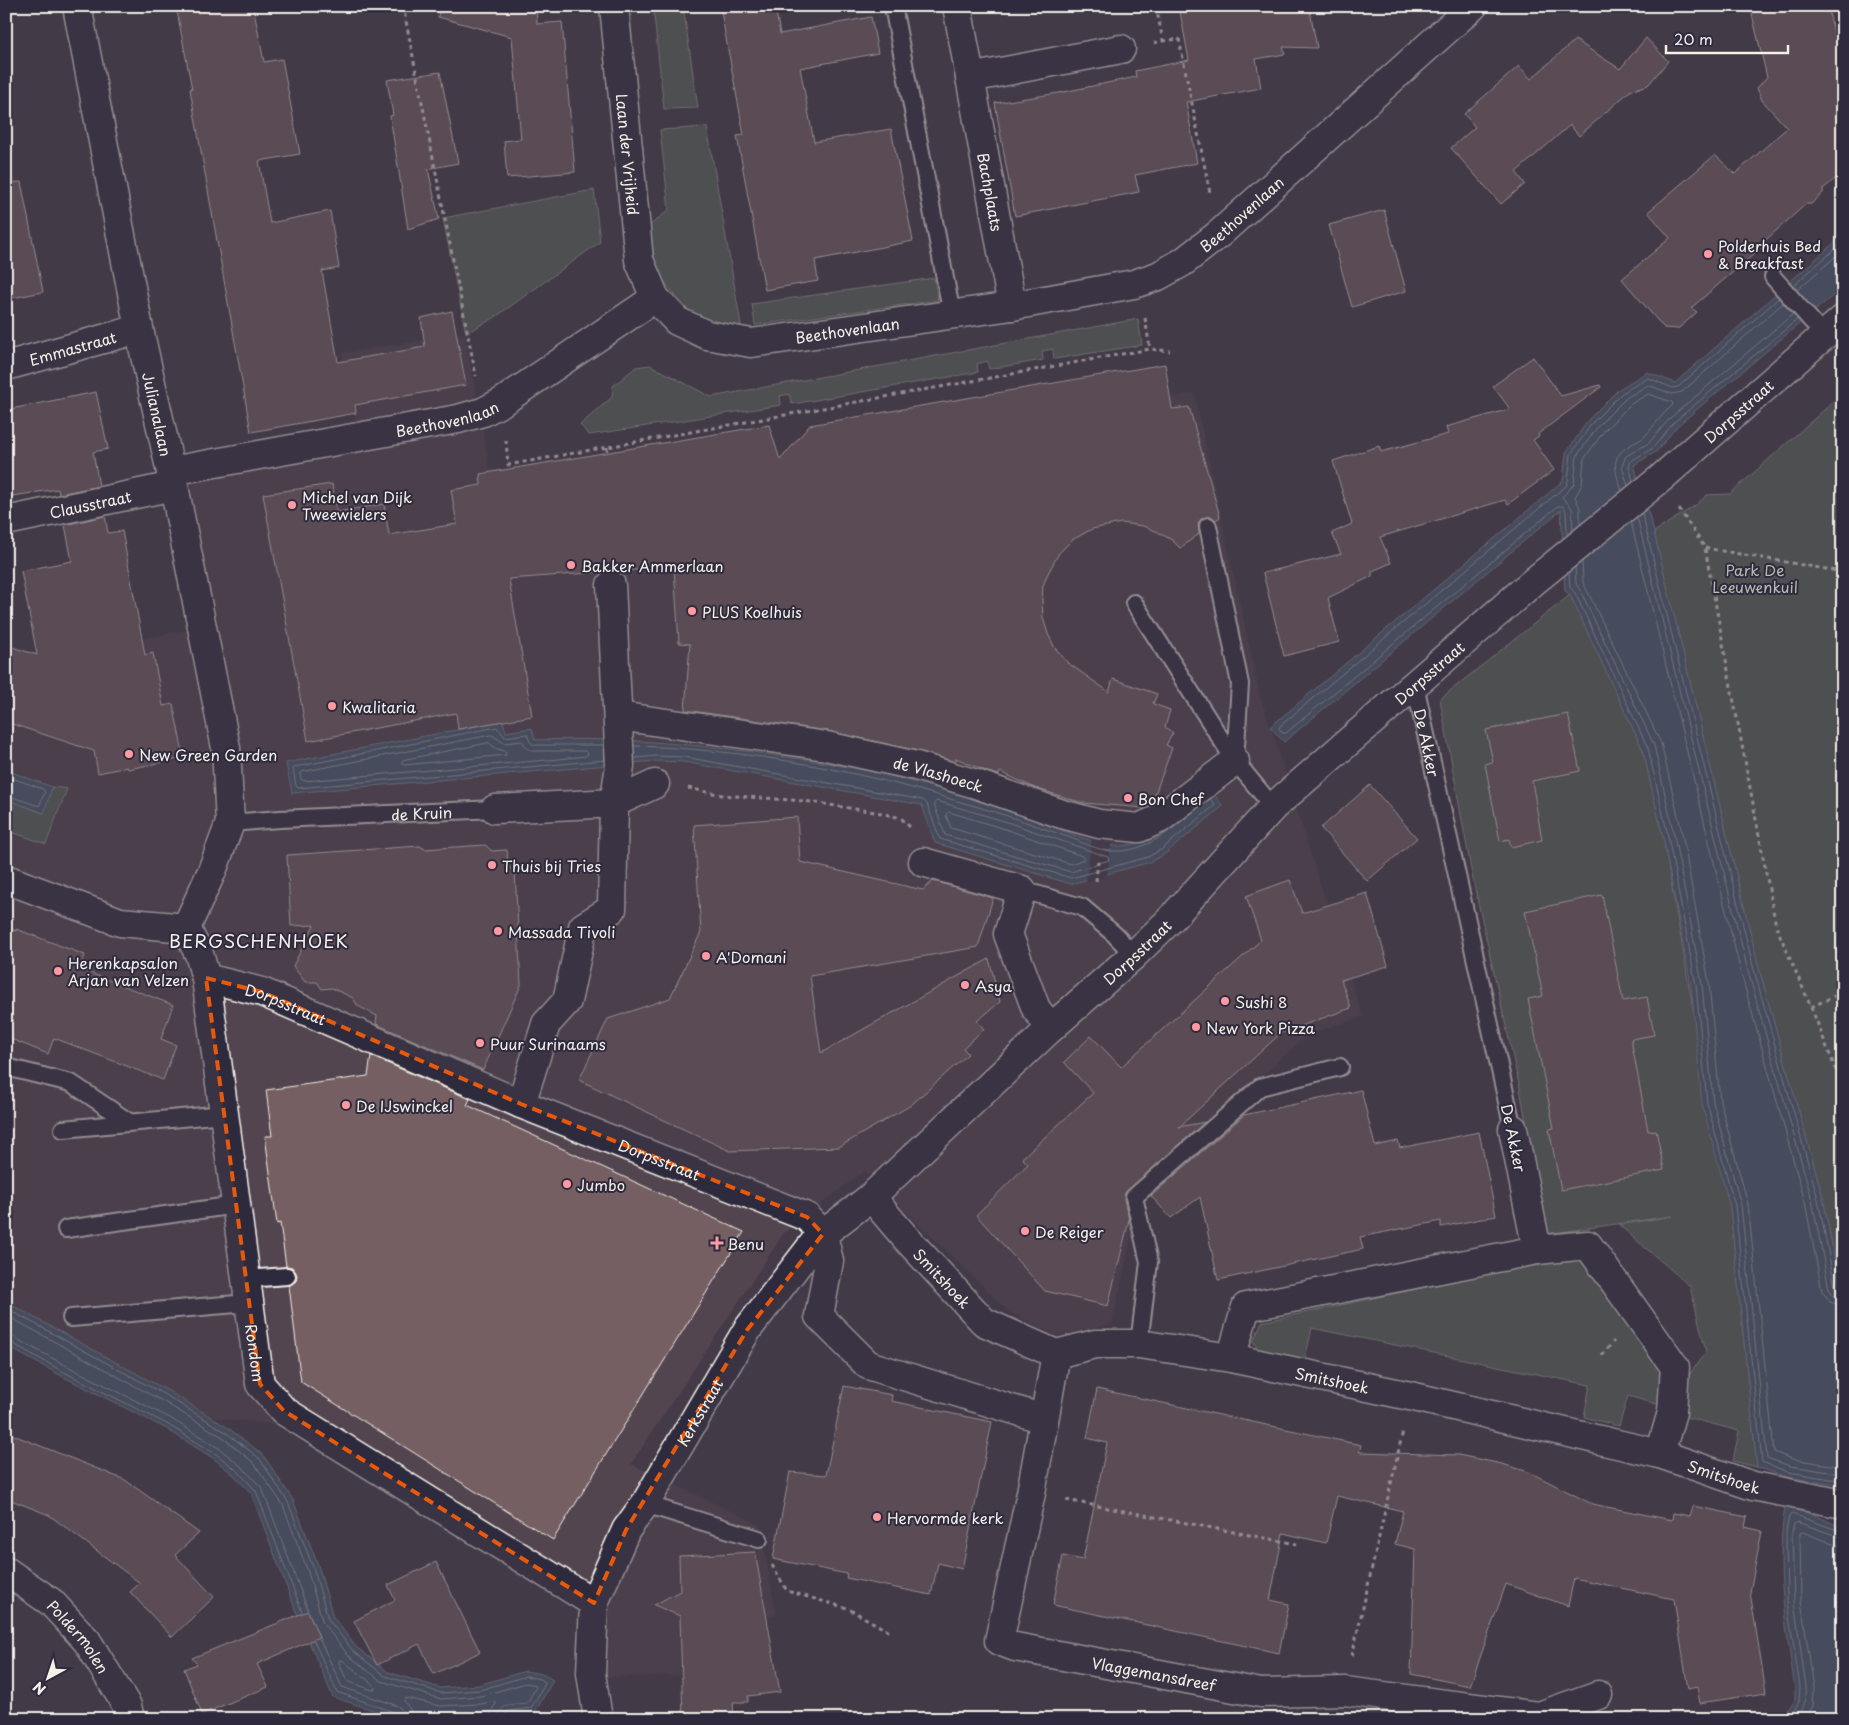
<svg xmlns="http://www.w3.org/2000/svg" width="1849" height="1725" font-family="'Playpen Sans',sans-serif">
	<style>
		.built { fill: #524550 }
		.green { fill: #5a675c; stroke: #a7aca2 }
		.water { fill: #496074; stroke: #8d9aa2 }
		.pier { fill: #443a48 }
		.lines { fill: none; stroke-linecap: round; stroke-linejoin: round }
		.shore { stroke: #b0b7ba; stroke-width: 1 }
		.building { fill: #745e62; stroke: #f4f1e8 }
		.lane-casing { stroke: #f4f1e8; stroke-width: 20 }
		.street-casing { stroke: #f4f1e8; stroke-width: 31 }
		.secondary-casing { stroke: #f4f1e8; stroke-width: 31 }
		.path { stroke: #f4f1e8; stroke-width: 3; stroke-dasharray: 4 4; stroke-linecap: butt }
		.lane { stroke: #2f2a3d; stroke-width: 16 }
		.street { stroke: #2f2a3d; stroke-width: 28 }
		.secondary { stroke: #2f2a3d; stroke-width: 28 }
		.marked { fill: none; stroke: #e8590c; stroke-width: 4; stroke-dasharray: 10 6; stroke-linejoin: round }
		.poi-dot { fill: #ff9aa2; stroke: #2f2a3d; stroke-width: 2 }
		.labels { text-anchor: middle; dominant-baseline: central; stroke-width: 4; stroke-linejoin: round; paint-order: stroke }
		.street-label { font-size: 15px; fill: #f4f1e8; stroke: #2f2a3d }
		.poi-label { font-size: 15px; fill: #f4f1e8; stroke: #2f2a3d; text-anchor: start }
		.park-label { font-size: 15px; fill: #b6bab0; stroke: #2f2a3d }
		.quarter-label { font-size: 18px; letter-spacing: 1px; fill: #f4f1e8; stroke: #2f2a3d }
	</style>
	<rect width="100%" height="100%" fill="#443a48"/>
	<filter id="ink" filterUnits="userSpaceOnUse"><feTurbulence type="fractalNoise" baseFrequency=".02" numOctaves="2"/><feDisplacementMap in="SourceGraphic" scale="10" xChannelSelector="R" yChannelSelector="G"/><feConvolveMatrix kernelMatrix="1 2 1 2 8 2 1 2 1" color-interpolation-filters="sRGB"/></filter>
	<g filter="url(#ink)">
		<path class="built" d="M465,334L499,519L1194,393L1260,695L1363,1017L1308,1034L1143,1185L1112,1324L1057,1336L1009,1312L864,1171L784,1233L631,1464L760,1525L776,1614L759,1620V1674L598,1677L602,1601L333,1430L214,1418L6,1306V745L37,658L209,626L180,481L360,442L342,353Z"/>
		<path class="green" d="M653,6H683L698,108L664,109Z
			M707,127L741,325L714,329L690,313L658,274L648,227L669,210L660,130Z
			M594,190L600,242L494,318L466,333L443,218Z
			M934,278L938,300L755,325L752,304Z
			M1138,319L1142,345L1054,359L1053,349L1042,351L1043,360L989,369L987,361L977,364L978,372L792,404L789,394L780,396L781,405L589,435L580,425L612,397L613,386L636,367L650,365L711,397Z
			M1843,393V1303L1823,1198L1759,969L1654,532L1696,505L1707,495L1730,494Z
			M1570,595L1643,750L1663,837L1700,1048L1730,1207L1757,1467L1733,1461L1739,1431L1682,1416L1684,1383L1706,1351L1690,1286L1619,1225L1672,1216L1546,1234L1520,1088L1473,880L1440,699Z
			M52,787L67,789L46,844L6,830V799L43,813Z
			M1581,1254L1664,1370L1660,1405L1628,1396L1619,1426L1584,1417L1590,1385L1312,1328L1305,1359L1258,1349L1253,1341L1262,1322Z"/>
		<path class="water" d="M1843,235V287L1677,426L1657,451L1634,465L1654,532L1759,969L1823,1198L1843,1303V1486L1787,1477L1757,1467L1730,1207L1702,1104L1691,985L1663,837L1643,750L1570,595L1565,591L1561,510L1284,742L1270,727L1563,481L1566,453L1589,419L1619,389L1647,372L1675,383Z
			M503,721L506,732L532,728L535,740C617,737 699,744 780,756C823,762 867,769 910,781C955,793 999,807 1043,823C1063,830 1100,847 1119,846C1156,845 1184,813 1211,791L1223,806L1165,854L1150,862L1071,884L935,843L922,805L684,762L655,761L292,793L286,763Z
			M6,770L52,787L44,813L6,799Z
			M6,1302L170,1392L227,1427L263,1455L293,1500L319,1568L333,1617L356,1647L388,1672L440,1688L479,1685L525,1671L542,1674L553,1680L534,1714L487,1719H400L333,1697L299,1619L251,1493L234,1475L213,1458L165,1428L62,1376L6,1346Z
			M1785,1507L1814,1515L1843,1528V1719H1780L1795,1700V1688C1786,1628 1775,1567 1785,1507Z"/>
		<path class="pier" d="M1092,837L1111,844L1107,876L1086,882Z"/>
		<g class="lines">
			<path class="shore" d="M1793,286L1843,242
				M1797,290L1843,250
				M1633,481L1629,466L1631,461L1653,448L1674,422L1798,319
				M1628,486L1622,466L1626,456L1649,443L1670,418L1793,314
				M1642,513L1754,970L1818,1199L1835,1287L1838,1291L1843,1292
				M1637,517L1748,971L1812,1200L1829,1289L1834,1296L1843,1298
				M1631,522L1741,973L1805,1202L1822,1291L1830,1302L1843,1306
				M1580,524V508L1575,497L1582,485L1584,459L1604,431L1631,404L1648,394L1672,402L1673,405C1662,414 1655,425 1646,435C1642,440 1635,442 1629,446C1608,458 1616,472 1622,491
				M1573,530L1572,508L1562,497L1574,484L1577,456L1598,426L1626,398L1648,385L1672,394L1682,392L1783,303
				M1567,535L1566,511L1563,506H1558L1286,733H1283L1279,729L1280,726L1567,485L1568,481L1571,454L1593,422L1622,393L1648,378L1673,388L1678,387L1779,298
				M1582,561L1583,582L1661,743L1682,833L1709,983L1720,1101L1748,1204L1774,1452L1792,1459L1843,1467
				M1575,567L1576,584L1580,590L1654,745L1674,835L1702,984L1713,1102L1741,1205L1767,1458L1790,1466L1843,1474
				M1569,572L1570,587L1575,593L1648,748L1668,836L1696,985L1707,1103L1735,1206L1762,1462L1788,1472L1843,1481
				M492,735L504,743L522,741L527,748L533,751H585L588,754L586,756L559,759L304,781L301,779L300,774L302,772Z
				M489,743L497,749L505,751L506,755L404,765L401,763L403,760Z
				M604,745H534L530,742L527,734L505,737L497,727L295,767L293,769L296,786L298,788L605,760
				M634,746C743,749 853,769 957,801C994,811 1030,823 1065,836C1078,840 1098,851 1112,851C1147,853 1172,829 1197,809
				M635,758L656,756L684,757L923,800L927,804L940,839L1071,878L1148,857L1162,849L1214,806L1215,804L1210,799
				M6,776L43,789L45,792L39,806L6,795
				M937,801L1007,822L1108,857L1109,860L1071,872L945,835L934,804Z
				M949,812L1005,829L1082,856L1084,859L1071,864L951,828L946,815Z
				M6,1308L167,1396L224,1431L259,1458L288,1502L314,1570L328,1619L353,1651L385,1676L441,1693L480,1690L526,1676L540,1679L544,1681L545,1684L531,1708L509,1711L505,1714L504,1719
				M6,1315L164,1402L221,1436L254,1463L283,1505L308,1572L323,1623L348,1655L381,1681L441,1699L481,1696L526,1683L535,1685L536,1687L527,1703C515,1705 499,1702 498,1719
				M6,1336L13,1337L67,1366L170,1418L220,1449L242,1467L262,1488L308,1610
				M6,1342H10L64,1372L167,1424L216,1454L238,1471L256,1491L302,1612
				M319,1638L342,1687L398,1706L403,1711L405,1719
				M314,1641L337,1692L394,1712L398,1714V1719
				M340,1660H342L374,1685L375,1689L372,1690L347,1681L339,1663Z
				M412,1719L410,1709L404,1701L406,1698L441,1706L481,1704L494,1701L496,1704L491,1711L490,1719
				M1787,1719L1799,1702L1800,1687L1787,1602L1786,1531L1789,1516L1792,1514L1843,1532
				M1795,1719C1804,1706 1807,1703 1806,1687L1794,1602L1792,1532L1794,1524L1797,1522L1843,1538
				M1804,1719L1813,1706L1814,1688L1801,1602L1800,1533L1803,1532L1835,1545L1843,1546"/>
		</g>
		<path class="building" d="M176,6H253L264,62L282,59L300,154L259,161L270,223L330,211L339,268L322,271L338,362L425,347L421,318L452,311L466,385L355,405L356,413L251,432L190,89H192Z
			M440,6H536L537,24L562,22L575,172L507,178L504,141L521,139L512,37L438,17Z
			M720,6H775L780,34L871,17L878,53L800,68L814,142L891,129L913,241L815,260L818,281L765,290L737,136L744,135Z
			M1179,6H1309L1317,48L1283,47L1285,54L1256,59L1261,88L1186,102L1197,163L1135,175L1139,192L1015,216L995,103L1059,93L1136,77L1135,71L1189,60Z
			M1750,6H1827L1843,65V172L1823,189V193L1811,204H1806L1759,246L1761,248L1691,308L1697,312L1678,329L1664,328L1622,279L1670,238L1648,212L1715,155L1735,174L1787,128L1762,100L1757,88L1767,77Z
			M1646,38L1668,61L1648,85L1630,91L1579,136L1570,125L1516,172L1525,184L1501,204L1451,148L1475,127L1464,114L1519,66L1531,79L1575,40L1620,69Z
			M440,72L458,163L428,169L439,219L408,229L390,116L393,115L387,80Z
			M21,182L43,292L6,299V183Z
			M1384,210L1406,291L1352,307L1329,225Z
			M1533,357L1561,396L1600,385L1601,387L1538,434L1539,436L1533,440L1554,470L1508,504L1505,500L1380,537L1391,563L1372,571V576L1328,598L1339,642L1284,656L1263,573L1341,554L1332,533L1352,524L1333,461L1379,446L1381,452L1448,434L1446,427L1510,409L1493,386Z
			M1165,364L1172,409L1189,407L1220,517L1216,520L1211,516L1202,518L1198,523L1199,534L1180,548L1172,540L1158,532L1143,526L1121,523L1092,529L1072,540L1059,553L1047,575L1043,586L1042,600L1043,618L1048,634L1055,648L1068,663L1109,692L1113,679L1157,694L1153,704L1170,710L1165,727L1173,733L1166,745L1172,748L1151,805L1144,808L1083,803L1035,788L1000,772L999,775L988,772L956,758V762L919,751L828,731L685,710L690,644L679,643L674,568L618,571L610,569L602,572L509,579L532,716L458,729L456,713L308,741L263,494L332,484L337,512L384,504L389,535L457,524L451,490L481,485L480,474L769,425L780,460L810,425Z
			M96,392L108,449L93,452L99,486L59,494L58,489L6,497V410Z
			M105,516L108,533L122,531L145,655L153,653L163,706L173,704L184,758L128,769L127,767L98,773L94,751L6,722V645L37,655L21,571L72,561L65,525Z
			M1568,714L1580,771L1532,781L1542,840L1511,847L1509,839L1500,841L1485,764L1493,762L1486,730Z
			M1370,785L1417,838L1367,881L1321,828Z
			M797,817L800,862L923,890L933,881L993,898L978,947L810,976L821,1053L989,959L1000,1002L977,1021L984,1029L963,1048L968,1054L911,1105L839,1147L730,1151L579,1080L608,1019L670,998L701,932L694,825Z
			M485,845L492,851L507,850L508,866L515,872L521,985L483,1070L376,1024L377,1016L358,1006L353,998L332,988L322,989L317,982H305L293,966L314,925L291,926L287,855L420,846L425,849Z
			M1290,880L1302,913L1367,893L1388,966L1341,980L1351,1008L1281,1033L1179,1127L1205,1122L1125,1193L1124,1199L1129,1220L1108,1306L1045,1291L976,1215L1028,1164L1022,1158L1093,1093L1064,1062L1091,1036L1121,1067L1261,940L1246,896Z
			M1602,895L1623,1001L1647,997L1654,1035L1631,1039L1648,1131L1656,1130L1664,1170L1561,1190L1549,1129L1554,1128L1528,999L1543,996L1525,911Z
			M6,927L16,931V929L85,955L80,969L173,1005L161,1039L176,1045L163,1080L54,1038L48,1054L6,1037Z
			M371,1056L470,1099L467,1105L744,1232L553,1540L301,1382L289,1286L296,1281L297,1275L292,1267L286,1266L280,1223L277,1224L265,1136H272L266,1090L368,1076Z
			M1361,1090L1375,1146L1398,1141L1400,1148L1479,1132L1496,1216L1441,1227V1221L1360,1237L1363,1249L1218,1280L1200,1197L1171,1218L1151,1196L1244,1115Z
			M844,1386L892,1395L891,1401L992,1422L962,1569L938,1563L931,1595L846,1578L847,1574L773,1559L790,1472L826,1475Z
			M1097,1389L1361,1445L1359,1452L1458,1455L1502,1464L1529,1472L1592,1504L1672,1520L1673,1513L1690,1516L1693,1506L1747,1517L1745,1527L1762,1531L1750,1592L1766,1693L1700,1703L1697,1687L1688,1689L1674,1599L1574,1578L1568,1606L1506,1584L1470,1686L1411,1674L1415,1549L1395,1544L1403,1511L1337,1496L1326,1543L1283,1533L1270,1600L1289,1604L1279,1653L1053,1605L1063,1556L1083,1560L1096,1497L1107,1443L1087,1438Z
			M6,1432L125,1480L199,1533L175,1555L214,1597L172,1637L130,1592L140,1583L49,1515L6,1498Z
			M755,1552L780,1692L748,1696V1702H733L734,1719H683L680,1616L654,1605L680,1591L679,1556Z
			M436,1562L480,1652L434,1674L419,1644L377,1665L354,1621L395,1600L388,1585Z
			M308,1611L319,1637L257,1664L268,1687L202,1714L184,1669L197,1664L192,1658Z"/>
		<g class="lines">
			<g class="lane-casing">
				<g id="lane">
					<path d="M893,6L952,315"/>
					<path d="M1773,277L1824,335"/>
					<path d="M1208,526L1240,684L1235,761"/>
					<path d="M1134,603L1235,761L1273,807"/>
					<path id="s1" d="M1415,685L1513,1129"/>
					<path id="s2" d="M230,823L280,819L495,809"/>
					<path d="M1022,890L1082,907L1114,934L1134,955"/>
					<path d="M6,1067L71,1083L129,1122"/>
					<path d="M63,1129L224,1114"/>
					<path d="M66,1229L236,1205"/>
					<path d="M246,1279L287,1276"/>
					<path d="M71,1318L248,1303"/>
					<path d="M1139,1344L1149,1262L1134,1197L1260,1087L1340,1067"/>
					<path d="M645,1504L759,1539"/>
				</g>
			</g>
			<g class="street-casing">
				<g id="street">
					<path id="s3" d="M614,6L639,260L655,298"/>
					<path id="s4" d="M957,6L1012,306"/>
					<path d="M970,78L1121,49"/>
					<path id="s5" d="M6,366L139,329"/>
					<path id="s6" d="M171,471L458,419L483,412L502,402L655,298L677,321L707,335L751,343L1012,306L1134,284L1158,276L1183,262L1219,234L1473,6"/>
					<path id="s7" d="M6,521L174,486"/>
					<path id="s8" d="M618,716L826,746L916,766L976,784L1062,814L1099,824L1139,828L1159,819L1235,761"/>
					<path d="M495,809L614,803L655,784"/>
					<path d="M923,862L1022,890L1008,934L1036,1009L1051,1028"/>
					<path id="s9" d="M206,978L262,992L521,1104L807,1217L823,1234L829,1261L819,1316L868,1365L1044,1419"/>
					<path d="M521,1104L546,1024L567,1001L583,927L612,909L614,803L620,766L611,585"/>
					<path id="s10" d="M871,1197L905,1237L984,1322L1056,1354L1095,1344H1139L1231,1358L1410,1396L1660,1454L1753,1486L1843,1504"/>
					<path d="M1537,1250L1588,1245L1675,1367L1672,1412L1660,1454"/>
					<path id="s11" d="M1056,1354L1031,1493L999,1641L1015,1647L1261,1693L1345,1691L1539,1716L1598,1695"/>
					<path d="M1231,1358L1246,1307L1537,1250L1513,1129"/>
					<path id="s12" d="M6,1571L51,1602L87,1641L127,1706L130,1719"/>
				</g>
			</g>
			<g class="secondary-casing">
				<g id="secondary">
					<path id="s13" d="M77,6L139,329L174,486L226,748L230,823L212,871L186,928"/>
					<path d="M6,879L120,922L186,928"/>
					<path id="s14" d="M186,928L199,954L206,978L260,1384L284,1411L594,1603"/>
					<path id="s15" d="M598,1719L591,1673L594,1603L626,1530L645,1504L747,1330L814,1243L823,1234L871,1197L1051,1028L1134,955L1171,919L1273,807L1533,582L1660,479L1843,319"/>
				</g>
			</g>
			<path class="path" d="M403,6L476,376
				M1163,41L1179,39L1210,193
				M1154,43L1163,41L1156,6
				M1145,318L1150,349
				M506,440L508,465L1150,349L1170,351
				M607,447V452
				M1679,509L1705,548L1776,926L1811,1007L1843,1088
				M1705,548L1843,572
				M688,788L722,795L804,801L881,813L901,818L912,829
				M1096,881L1098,860
				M1811,1007L1843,992
				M1602,1355L1614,1341
				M1066,1500L1297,1544
				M772,1565L787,1591L847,1608L890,1632
				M1352,1656L1403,1431"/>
			<use href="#lane" class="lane"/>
			<use href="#street" class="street"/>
			<use href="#secondary" class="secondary"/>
		</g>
	</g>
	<path d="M0 0H1849V1725H0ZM206,978L262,992L521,1104L807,1217L823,1234L747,1330L626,1530L594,1603L284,1411L260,1384Z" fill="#443a48" fill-opacity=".55" fill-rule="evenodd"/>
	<path class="marked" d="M206,978L262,992L521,1104L807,1217L823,1234L747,1330L626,1530L594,1603L284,1411L260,1384Z"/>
	<g class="poi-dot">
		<circle cx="1708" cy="254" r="5"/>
		<circle cx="292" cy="505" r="5"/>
		<circle cx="571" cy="565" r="5"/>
		<circle cx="692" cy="611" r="5"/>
		<circle cx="332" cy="706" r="5"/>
		<circle cx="129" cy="754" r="5"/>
		<circle cx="1128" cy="798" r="5"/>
		<circle cx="492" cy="865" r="5"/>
		<circle cx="498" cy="931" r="5"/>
		<circle cx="706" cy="956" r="5"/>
		<circle cx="58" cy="971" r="5"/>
		<circle cx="965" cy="985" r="5"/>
		<circle cx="1225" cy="1001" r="5"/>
		<circle cx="1196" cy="1027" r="5"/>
		<circle cx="480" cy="1043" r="5"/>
		<circle cx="346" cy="1105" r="5"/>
		<circle cx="567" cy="1184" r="5"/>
		<circle cx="1025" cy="1231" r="5"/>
		<path d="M714.5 1235.5h5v5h5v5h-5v5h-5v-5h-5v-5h5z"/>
		<circle cx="877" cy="1517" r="5"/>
	</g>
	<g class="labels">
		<g class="street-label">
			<text stroke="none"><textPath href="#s3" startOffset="149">Laan der Vrijheid</textPath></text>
			<text stroke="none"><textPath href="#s4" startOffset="189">Bachplaats</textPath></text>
			<text stroke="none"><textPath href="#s6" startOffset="1151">Beethovenlaan</textPath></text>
			<text stroke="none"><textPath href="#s6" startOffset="731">Beethovenlaan</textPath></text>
			<text stroke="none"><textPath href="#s5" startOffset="69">Emmastraat</textPath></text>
			<text stroke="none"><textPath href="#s15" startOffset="1785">Dorpsstraat</textPath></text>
			<text stroke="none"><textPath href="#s13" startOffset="416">Julianalaan</textPath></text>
			<text stroke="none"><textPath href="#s6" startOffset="281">Beethovenlaan</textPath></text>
			<text stroke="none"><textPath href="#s7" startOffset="86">Clausstraat</textPath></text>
			<text stroke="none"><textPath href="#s15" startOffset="1380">Dorpsstraat</textPath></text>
			<text stroke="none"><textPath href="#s1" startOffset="59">De Akker</textPath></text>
			<text stroke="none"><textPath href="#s8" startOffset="326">de Vlashoeck</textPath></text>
			<text stroke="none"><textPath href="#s2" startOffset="192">de Kruin</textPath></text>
			<text stroke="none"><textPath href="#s15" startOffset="975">Dorpsstraat</textPath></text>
			<text stroke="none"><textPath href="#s9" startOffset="84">Dorpsstraat</textPath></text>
			<text transform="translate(1514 1138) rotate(78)">De Akker</text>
			<text stroke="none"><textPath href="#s9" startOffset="489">Dorpsstraat</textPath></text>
			<text stroke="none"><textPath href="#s10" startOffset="108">Smitshoek</textPath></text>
			<text stroke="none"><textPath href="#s14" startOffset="432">Rondom</textPath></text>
			<text stroke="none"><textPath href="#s10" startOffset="528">Smitshoek</textPath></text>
			<text stroke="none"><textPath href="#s15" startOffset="335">Kerkstraat</textPath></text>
			<text stroke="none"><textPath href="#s10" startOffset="932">Smitshoek</textPath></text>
			<text stroke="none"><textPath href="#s12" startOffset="99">Poldermolen</textPath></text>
			<text stroke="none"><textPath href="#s11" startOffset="451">Vlaggemansdreef</textPath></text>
		</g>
		<g class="poi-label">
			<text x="1718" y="245">Polderhuis Bed<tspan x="1718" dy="17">&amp; Breakfast</tspan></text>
			<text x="302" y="496">Michel van Dijk<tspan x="302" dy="17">Tweewielers</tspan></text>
			<text x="581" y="565">Bakker Ammerlaan</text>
			<text x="702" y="611">PLUS Koelhuis</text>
			<text x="342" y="706">Kwalitaria</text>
			<text x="139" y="754">New Green Garden</text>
			<text x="1138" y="798">Bon Chef</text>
			<text x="502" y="865">Thuis bij Tries</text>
			<text x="508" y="931">Massada Tivoli</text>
			<text x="716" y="956">A'Domani</text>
			<text x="68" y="962">Herenkapsalon<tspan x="68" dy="17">Arjan van Velzen</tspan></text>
			<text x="975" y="985">Asya</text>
			<text x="1235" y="1001">Sushi 8</text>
			<text x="1206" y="1027">New York Pizza</text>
			<text x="490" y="1043">Puur Surinaams</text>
			<text x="356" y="1105">De IJswinckel</text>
			<text x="577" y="1184">Jumbo</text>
			<text x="1035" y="1231">De Reiger</text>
			<text x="727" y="1243">Benu</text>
			<text x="887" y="1517">Hervormde kerk</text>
		</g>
		<g class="park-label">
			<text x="1755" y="569">Park De<tspan x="1755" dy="17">Leeuwenkuil</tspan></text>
		</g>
		<g class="quarter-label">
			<text x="259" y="940">BERGSCHENHOEK</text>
		</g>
	</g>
	<rect width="1849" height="1725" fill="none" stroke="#2f2a3d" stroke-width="25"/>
	<rect x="12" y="12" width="1824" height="1700" fill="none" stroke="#f4f1e8" stroke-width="2" filter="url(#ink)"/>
	<g transform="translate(48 1678) rotate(220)" stroke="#2f2a3d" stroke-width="4" paint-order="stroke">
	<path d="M0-4L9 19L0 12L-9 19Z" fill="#f4f1e8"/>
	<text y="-8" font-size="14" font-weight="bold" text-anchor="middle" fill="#f4f1e8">N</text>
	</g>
	<path d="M1666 45v8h122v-8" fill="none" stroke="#f4f1e8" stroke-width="2.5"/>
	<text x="1674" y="45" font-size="15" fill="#f4f1e8" stroke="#2f2a3d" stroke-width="4" paint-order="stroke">20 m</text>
</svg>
